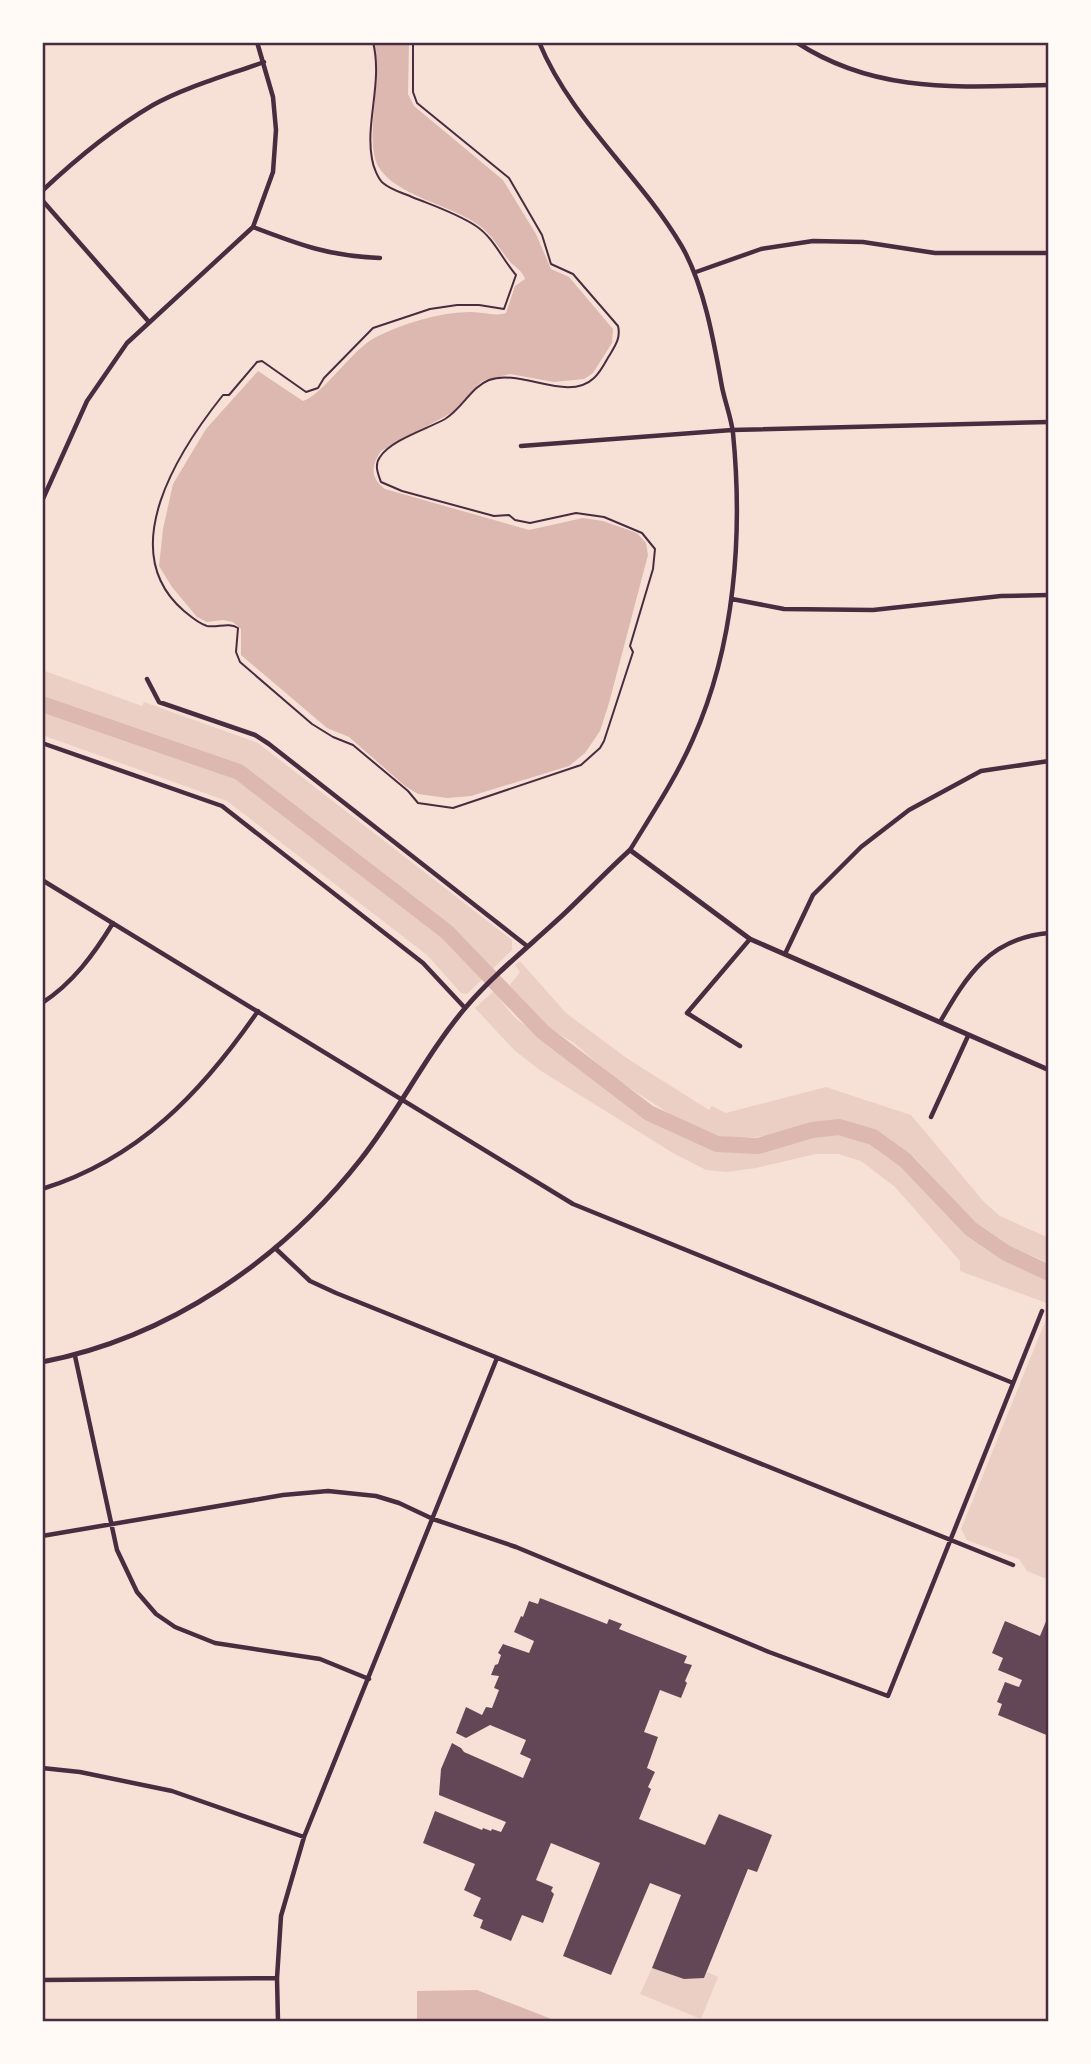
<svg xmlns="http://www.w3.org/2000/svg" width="1091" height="2064" font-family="Cabin,sans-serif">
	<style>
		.green { fill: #ebcfc5 }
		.water { fill: #dcb8b0 }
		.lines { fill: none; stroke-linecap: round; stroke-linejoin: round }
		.river { stroke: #dcb8b0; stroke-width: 16 }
		.building { fill: #644757 }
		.path { stroke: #4a2c40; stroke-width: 2 }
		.minor { stroke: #4a2c40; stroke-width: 4.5 }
		.tertiary { stroke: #4a2c40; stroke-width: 5 }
		.neatline { fill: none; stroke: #4a2c40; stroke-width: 2.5 }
	</style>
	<rect width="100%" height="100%" fill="#f7e1d7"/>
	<path class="green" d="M42,670L142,706L144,702L258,743L512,940V950L467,994L461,993L427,955L227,801L42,735Z
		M520,961L566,1013L628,1059L709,1110L712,1106L726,1113L826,1087L911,1115L985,1203L1000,1216L1049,1238V1263L997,1241L974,1223L914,1157L887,1141L845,1123L826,1122L779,1135L726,1139L685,1124L613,1077L574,1043L546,1026L509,986L520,972L515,965Z
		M494,991C505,1004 516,1026 533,1027C586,1074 676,1155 750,1152C796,1150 818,1119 868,1142C887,1151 899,1165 913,1179C935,1200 956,1222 979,1242C999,1259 1025,1268 1049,1278V1304L960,1271V1261L895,1187L861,1161L838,1154H816L756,1168L727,1172L706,1170L673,1153L541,1071L514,1050L475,1008Z
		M1049,1312V1580L1027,1571L1019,1559L967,1540L961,1529Z
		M652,1968L684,1979L704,1978L707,1972L718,1977L701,2019L640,1994Z"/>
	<path class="water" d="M372,42H409L408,94L414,106L503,180L536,234L551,269L569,277L613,329L612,343L593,373L584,379L554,382L510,374L482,381L453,412L381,451C371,466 370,478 385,489L529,530L583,518L603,521L637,533L646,543L648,555L609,703L600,731L585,753L569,766L471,796L447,798L418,794L405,786L349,737L327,728L241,655V629L233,622L223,620L207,622L197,617L172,587L159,566L163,529L173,484L206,429L258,371L303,401C322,396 352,349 376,337C405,323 436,313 469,312C482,311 494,317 506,313L515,286L525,279C522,271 517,268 511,263C500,250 493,236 480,226C452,205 395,196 378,166C367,146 376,98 377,74C377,64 374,53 372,42Z
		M477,1990L559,2022H417V1991Z"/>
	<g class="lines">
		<path class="river" d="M42,704L239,772L447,932L543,1032L649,1113L717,1144L758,1146L812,1130L839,1127L873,1137L905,1160L971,1229L1006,1253L1049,1273"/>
	</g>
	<path class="building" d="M540,1598L607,1624L609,1619L622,1624L619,1629L687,1656L684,1663L692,1665L685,1681L687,1683L681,1698L660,1690L644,1732L658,1737L647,1768L655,1772L648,1787L651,1789L639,1819L705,1845L719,1814L772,1835L757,1872L748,1869L704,1978L684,1979L652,1968L681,1895L650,1883L611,1975L563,1956L600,1863L551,1843L536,1880L553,1887L551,1891L554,1894L543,1923L522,1915L511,1941L480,1928L483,1920L473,1916L481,1898L464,1890L475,1864L423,1843L435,1811L482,1830L483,1828L491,1831L492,1829L501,1832L506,1822L439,1795L441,1769L452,1743L461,1748L464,1752L523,1778L531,1759L520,1754L526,1740L490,1725L466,1738L456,1733L466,1707L482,1715L486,1707L492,1708L499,1690L494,1688L499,1676L491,1675L495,1665L498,1664L501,1655L498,1653L503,1644L529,1653L534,1641L514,1632L521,1616L523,1617L529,1601L538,1604Z
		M1047,1619L1049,1620V1736L998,1715L1002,1704L997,1702L1005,1682L1019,1687L1022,1680L998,1670L1003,1658L992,1653L1005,1621L1040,1636Z"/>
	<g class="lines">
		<path class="path" d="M373,42C383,82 365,123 372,159C373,166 378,179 383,183C391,190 403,193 412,197C434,206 456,213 476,226C494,238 502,259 516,275L504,309L479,305H457L430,309L373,328L324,378L318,388L306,392L262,361L257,362L229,395H223C180,449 113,550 184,611C190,616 199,624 207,626C218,628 228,622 238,628L236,652L240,662L312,724L333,737L353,745L408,791L418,803L453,808L581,765L600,748L604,741L633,652L630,646L653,569L655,549L642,533L604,517L576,513L530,523L515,520L509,515L494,516L402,491L381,482C378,474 374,465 380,457C391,440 427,429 445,419C462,409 471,387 489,380C520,368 568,403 594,378C600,373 605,363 609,356C615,346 621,338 618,326L573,274L551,264L542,235L509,178L417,103L413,92V42"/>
		<path class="minor" d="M539,42C571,120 639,174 681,245C704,284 714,342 722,387C725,402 731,417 733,433C743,535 735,645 693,739C676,778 652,814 630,850
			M796,42C875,94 958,87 1049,85
			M42,191C76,159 112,129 153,105C185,87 228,75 264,62
			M42,200L149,322
			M253,227C300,245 329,256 380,258
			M696,272L761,249L813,241L863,242L935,253H1049
			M521,446L732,430L1049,422
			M42,501L87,401L127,343L253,227L273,172L276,130L273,97L257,42
			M732,599L784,609L873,610L1001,596L1049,595
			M147,679L159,702L255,735L269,744L527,946
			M42,743L222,806L423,963L465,1008
			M42,880L573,1204L1013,1383
			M785,954L813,895L861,847L909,810L981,771L1049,761
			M42,1003C73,983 94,954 113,923
			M940,1022C967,975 990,938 1049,933
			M740,1046L687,1013L750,939
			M931,1117L968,1036
			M42,1189C139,1159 202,1092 258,1011
			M275,1248L310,1281L336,1293L1013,1565
			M75,1356L117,1550L137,1592L156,1614L175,1627L215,1643L320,1659L369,1679
			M42,1536L283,1495L328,1491L376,1496L399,1503L433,1519L516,1547L769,1652L888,1696L1042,1311
			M42,1768L80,1772L172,1791L304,1837
			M42,1980L277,1978
			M278,2022L277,1978L281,1916L304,1837L497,1358"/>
		<path class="tertiary" d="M42,1362C168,1338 282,1260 361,1159C399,1111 426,1054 466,1007C496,972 532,944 566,912C587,892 608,870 630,850L750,939L1049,1070"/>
	</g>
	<rect width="1091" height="2064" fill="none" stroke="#fffaf5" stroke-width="88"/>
	<rect x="44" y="44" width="1003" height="1976" class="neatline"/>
</svg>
